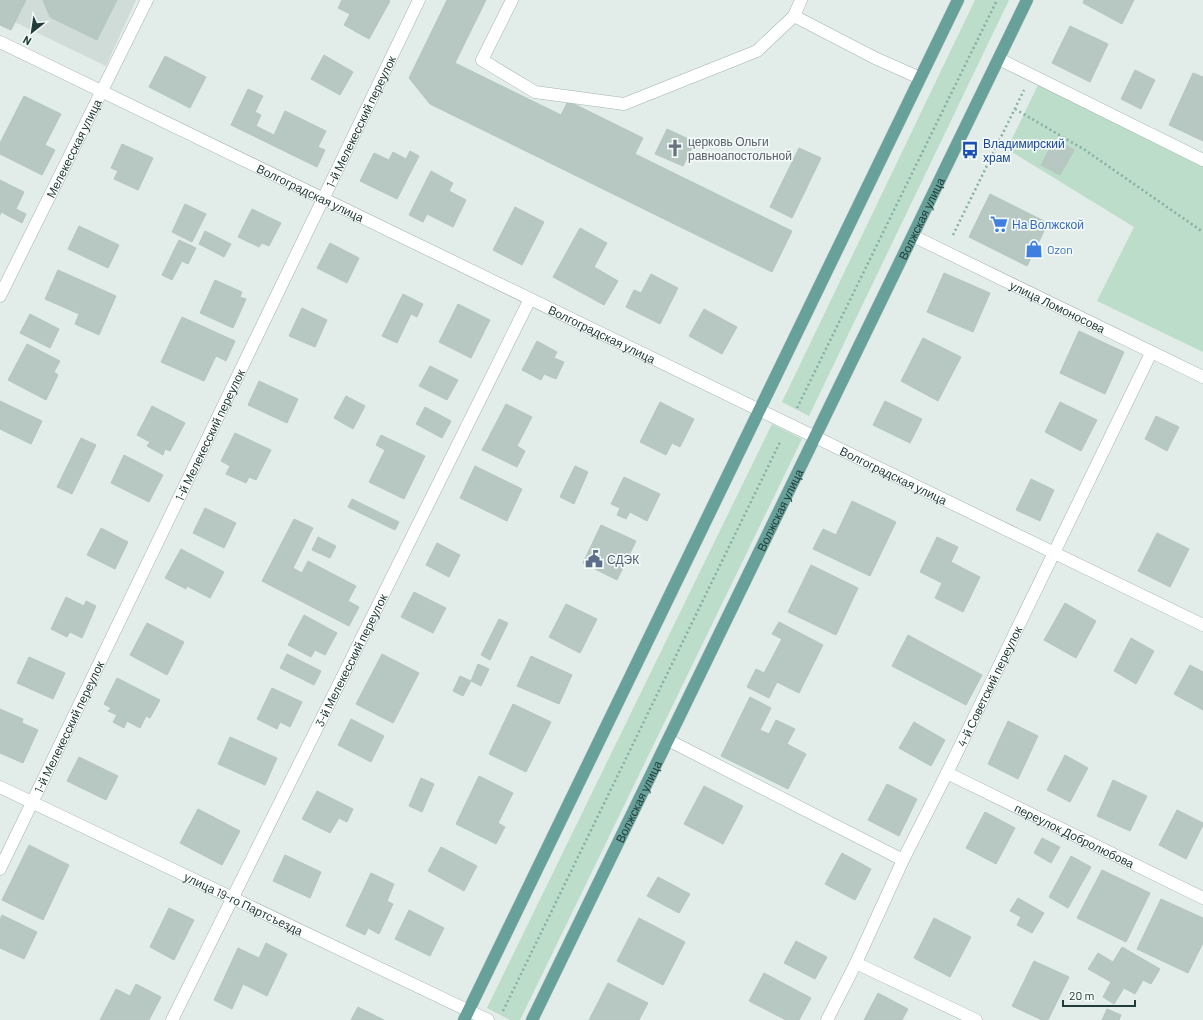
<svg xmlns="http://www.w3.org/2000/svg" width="1203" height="1020" font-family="Barlow,sans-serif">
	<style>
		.built { fill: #d0dcd8 }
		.green { fill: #bbddc9 }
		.building { fill: #b7c7c2; stroke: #b5c6c1 }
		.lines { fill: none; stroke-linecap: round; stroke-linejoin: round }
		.minor-casing { stroke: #a5b4b1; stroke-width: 13 }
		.major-casing { stroke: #c1c9c8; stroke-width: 13 }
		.path { stroke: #83afa7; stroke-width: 2.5; stroke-dasharray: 2 3; stroke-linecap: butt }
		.minor { stroke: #fff; stroke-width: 12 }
		.major { stroke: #67a19a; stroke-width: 12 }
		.labels { text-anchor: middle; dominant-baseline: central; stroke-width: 3.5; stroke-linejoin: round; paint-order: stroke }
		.street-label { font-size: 12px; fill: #223d39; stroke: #f3f9f6 }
		.worship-label { font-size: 12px; fill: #5b616d; stroke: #f3f9f6; text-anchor: start }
		.transit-label { font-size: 12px; fill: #164399; stroke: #f3f9f6; text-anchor: start }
		.shop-label { font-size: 12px; fill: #366cbe; stroke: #f3f9f6; text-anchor: start }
		.service-label { font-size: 12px; fill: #4e5e75; stroke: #f3f9f6; text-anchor: start }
	</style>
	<rect width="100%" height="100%" fill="#e2ece9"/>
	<path class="built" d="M0,0H136L106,66L0,15Z"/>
	<path class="green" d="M975,0H1009L809,416L782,402Z
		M1039,83L1203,163V352L1097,301L1134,227L1007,149Z
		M772,424L802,439L520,1020H510L487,1008Z"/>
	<path class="building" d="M0,0H26L11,30L0,25Z
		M43,0H117L97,40L50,17Z
		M342,0H388L390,1L369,39L344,25L350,14L338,8Z
		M447,0H486L455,63L561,115L568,101L643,138L635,154L792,231L772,272L430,104L409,78Z
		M1084,0H1134L1122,24L1083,3Z
		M1070,26L1108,44L1090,82L1052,63Z
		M324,55L353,72L340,95L311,79Z
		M165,56L206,77L190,108L149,87Z
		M1135,70L1155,80L1141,109L1121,99Z
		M1193,73L1203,77V141L1169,125Z
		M248,89L263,96L255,112L261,115L256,126L274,135L285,111L326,131L318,147L325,150L317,167L231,125Z
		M24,96L61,114L45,145L55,150L42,175L0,154V143Z
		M667,129L695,142L683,166L655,154Z
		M1055,139L1074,150L1060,175L1041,165Z
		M122,144L153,158L138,190L114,179L118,171L111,168Z
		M799,148L821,158L792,218L770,207Z
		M410,151L419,156L397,199L360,181L374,153L389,160L393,152L406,159Z
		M431,171L453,183L449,191L466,200L453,227L427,214L423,222L409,215Z
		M0,180L24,192L16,209L26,214L22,223L1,212L0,215Z
		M990,194L1048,223L1027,266L969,237Z
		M185,204L206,214L192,242L172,232Z
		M515,207L544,222L522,265L493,250Z
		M252,209L281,223L269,246L262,243L259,247L238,237Z
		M79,226L119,245L108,268L68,249Z
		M580,228L607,243L594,267L618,281L604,305L553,277Z
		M205,231L231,244L224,257L199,244Z
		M179,240L196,248L188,264L182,261L172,280L162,275Z
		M330,243L359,258L347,283L317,268Z
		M58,270L116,296L99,335L75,324L79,314L45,299Z
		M944,273L990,293L973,332L927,312Z
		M651,274L678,288L660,324L626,307L634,290L641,293Z
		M215,280L242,292L240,297L246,299L233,328L200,313Z
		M403,294L423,304L417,317L411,314L397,343L382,336Z
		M458,304L490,320L471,358L439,342Z
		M302,308L327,320L315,347L289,336Z
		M704,309L737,327L722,354L689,336Z
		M30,314L59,329L50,348L20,333Z
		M182,317L235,341L226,361L216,356L204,381L161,362Z
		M1079,331L1124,352L1105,394L1060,373Z
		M923,338L961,357L938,401L901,381Z
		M537,341L557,352L554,358L564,362L556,379L544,374L541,380L522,370Z
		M27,344L60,361L54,372L58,375L46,400L8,380Z
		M430,366L458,380L447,400L419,386Z
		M259,381L298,399L287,423L248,405Z
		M346,396L365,406L353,429L334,418Z
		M0,401L42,421L31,444L0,429Z
		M885,401L922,419L910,443L873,425Z
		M660,402L694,419L680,447L672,443L666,455L640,442Z
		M1060,402L1097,420L1081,451L1045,432Z
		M506,404L532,417L517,446L525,451L517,467L482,450Z
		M152,406L185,423L170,451L165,449L163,455L147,446L150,442L137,435Z
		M425,407L451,421L442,438L416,424Z
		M1156,416L1179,427L1167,451L1145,439Z
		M235,433L271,450L256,480L249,477L246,483L226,474L230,466L221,461Z
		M381,435L425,456L404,499L369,482L385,450L376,445Z
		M81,438L96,445L72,494L57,487Z
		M124,455L163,475L149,502L111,483Z
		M475,466L522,489L507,521L460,498Z
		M575,466L588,472L574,504L560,497Z
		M624,477L660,494L647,521L630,512L626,519L617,515L620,508L611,504Z
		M1031,479L1054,490L1040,521L1016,510Z
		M352,499L399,522L395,530L348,507Z
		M852,501L896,522L870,576L813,549L823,529L836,535Z
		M205,508L236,523L224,548L193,533Z
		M294,519L313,528L293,568L302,573L308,561L356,586L348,601L359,607L349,626L262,581Z
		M601,525L636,541L617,580L583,563Z
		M101,528L128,542L115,569L87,555Z
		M1157,533L1189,549L1170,587L1138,571Z
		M318,537L336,546L330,558L312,550Z
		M937,537L958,547L951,562L980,577L963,612L935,598L942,583L920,572Z
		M437,543L460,555L449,577L426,565Z
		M181,549L224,572L210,598L187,586L186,589L165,578Z
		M811,565L858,588L836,635L788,612Z
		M414,592L446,608L433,633L401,617Z
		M66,597L84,606L86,601L96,606L82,638L70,632L67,637L51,629Z
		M1065,603L1096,621L1076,658L1044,640Z
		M566,604L597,619L580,653L549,637Z
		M304,615L337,633L325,655L315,650L311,657L288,645Z
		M499,619L508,623L490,660L481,655Z
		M779,622L823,645L799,693L777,682L769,698L747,687L756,669L764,673L782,639L772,634Z
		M147,623L184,642L167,675L130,655Z
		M908,635L982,675L966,705L892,666Z
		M1131,638L1154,651L1136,684L1114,671Z
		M287,654L321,671L314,685L280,668Z
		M382,654L419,673L393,723L356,704Z
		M531,656L572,675L559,704L517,686Z
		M29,657L65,673L53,699L17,683Z
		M478,664L489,669L481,686L471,681Z
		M1190,665L1203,672V710L1174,694Z
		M460,676L471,681L463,696L453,691Z
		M117,678L160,700L150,718L146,716L140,728L127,721L124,728L113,722L117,715L108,711L111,708L104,704Z
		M272,688L302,702L290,727L280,722L277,729L257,719Z
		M750,697L771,708L760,730L769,734L776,720L795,729L787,744L806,754L788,789L721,756Z
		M513,704L551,722L526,772L489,754Z
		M0,709L23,719L22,723L38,730L23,763L0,753Z
		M351,719L384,736L371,762L338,745Z
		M1008,721L1038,736L1018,779L988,764Z
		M914,722L945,740L931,766L899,748Z
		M230,737L277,758L265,785L218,764Z
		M1065,755L1088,768L1070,802L1047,790Z
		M79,757L118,776L106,800L67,781Z
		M479,776L513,793L498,823L505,827L496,844L456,824Z
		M421,778L434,784L422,812L409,806Z
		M1113,780L1147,796L1130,831L1097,816Z
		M887,784L917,799L899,836L868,820Z
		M704,786L743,806L723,844L684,824Z
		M317,791L353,809L347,822L339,818L330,833L302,819Z
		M198,809L240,831L222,865L180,843Z
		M1177,810L1203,823V825L1186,859L1159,845Z
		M985,812L1015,828L996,864L966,848Z
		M1042,838L1060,847L1051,863L1034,853Z
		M29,845L69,865L43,920L2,900Z
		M441,847L477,866L464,891L428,871Z
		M842,853L871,869L855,900L825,884Z
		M285,855L321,872L310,898L273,881Z
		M1071,856L1091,867L1068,908L1049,897Z
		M1102,870L1150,893L1126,942L1077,918Z
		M371,873L394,884L387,901L393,904L379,934L368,928L365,935L346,926Z
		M658,877L690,894L679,913L647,896Z
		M1018,898L1044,913L1032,933L1017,925L1021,917L1010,911Z
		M1161,899L1203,918V943L1188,973L1137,949Z
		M169,908L194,920L174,960L150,947Z
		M409,910L444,928L430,956L395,939Z
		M2,915L37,932L24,959L0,948V920Z
		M639,918L685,942L663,985L617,961Z
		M934,918L971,937L950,977L914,958Z
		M796,941L827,957L815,979L784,963Z
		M266,943L287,954L267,996L243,984L232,1009L214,1000L238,948L259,958Z
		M1122,947L1160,969L1151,984L1143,980L1135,994L1124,988L1114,1004L1103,997L1111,982L1088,969L1098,953L1113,962Z
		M1034,961L1069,977L1048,1020H1042L1012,1006Z
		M764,973L811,998L799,1020H786L749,1001Z
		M608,983L648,1003L639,1020H589Z
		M136,984L161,997L149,1020H100L116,989L130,996Z
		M878,993L908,1009L902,1020H864Z
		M358,1007L384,1020H351Z
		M1107,1009L1121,1015L1119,1020H1102Z"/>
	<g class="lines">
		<g class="minor-casing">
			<g id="minor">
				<path d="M512,0L482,60L535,92L624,104L757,51L794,16L801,0"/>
				<path d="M794,16L875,58L920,78"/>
				<path id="s1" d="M0,42L1203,625"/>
				<path d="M999,59L1203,160"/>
				<path id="s2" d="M913,236L1203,377"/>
				<path id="s3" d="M0,296L147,0"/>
				<path d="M668,740L903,860"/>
				<path id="s4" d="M947,773L1203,898"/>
				<path id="s5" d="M0,787L488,1020"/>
				<path id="s6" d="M0,869L419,0"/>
				<path d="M856,963L976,1020"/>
				<path id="s7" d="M172,1020L530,299"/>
				<path id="s8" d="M827,1020L856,963L903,860L947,773L1151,353"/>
			</g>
		</g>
		<g class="major-casing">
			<g id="major">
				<path d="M464,1020L958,0"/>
				<path id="s9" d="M532,1020L1027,0"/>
			</g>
		</g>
		<path class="path" d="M1015,109L1085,150L1203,232
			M953,235L1024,90
			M797,408L997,0
			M503,1011L781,440"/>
		<use href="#minor" class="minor"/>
		<use href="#major" class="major"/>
	</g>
	<defs>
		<g id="church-bare" transform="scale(1.38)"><path d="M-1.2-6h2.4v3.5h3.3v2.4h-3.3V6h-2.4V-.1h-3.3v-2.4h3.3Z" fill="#6b7280" stroke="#f3f9f6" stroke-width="2.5" paint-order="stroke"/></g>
		<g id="bus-bare" transform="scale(1.38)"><path d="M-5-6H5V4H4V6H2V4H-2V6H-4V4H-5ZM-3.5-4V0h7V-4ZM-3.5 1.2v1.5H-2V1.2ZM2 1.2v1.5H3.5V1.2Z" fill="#1a4fb4" stroke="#f3f9f6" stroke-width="2.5" paint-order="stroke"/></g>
		<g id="supermarket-bare" transform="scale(1.38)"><path d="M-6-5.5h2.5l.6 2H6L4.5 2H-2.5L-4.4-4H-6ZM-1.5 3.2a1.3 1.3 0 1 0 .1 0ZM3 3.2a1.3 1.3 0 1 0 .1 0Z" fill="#3f7fe0" stroke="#f3f9f6" stroke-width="2.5" paint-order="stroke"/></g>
		<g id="shop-bare" transform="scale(1.38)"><path d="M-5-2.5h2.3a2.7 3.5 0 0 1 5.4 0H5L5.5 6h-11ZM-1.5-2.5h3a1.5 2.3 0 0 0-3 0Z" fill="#3f7fe0" stroke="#f3f9f6" stroke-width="2.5" paint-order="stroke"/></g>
		<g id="civic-bare" transform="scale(1.38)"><path d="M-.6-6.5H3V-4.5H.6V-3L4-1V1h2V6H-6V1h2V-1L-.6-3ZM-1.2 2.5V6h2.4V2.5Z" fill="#5c6f8a" stroke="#f3f9f6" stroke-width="2.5" paint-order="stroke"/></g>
	</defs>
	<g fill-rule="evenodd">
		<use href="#church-bare" x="675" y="148"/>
		<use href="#bus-bare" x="970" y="150"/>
		<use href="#supermarket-bare" x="999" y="224"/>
		<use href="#shop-bare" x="1034" y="249"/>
		<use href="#civic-bare" x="594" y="559"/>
	</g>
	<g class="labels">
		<g class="street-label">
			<text stroke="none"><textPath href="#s6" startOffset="830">1-й Мелекесский переулок</textPath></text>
			<text stroke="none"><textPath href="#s3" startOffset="165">Мелекесская улица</textPath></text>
			<text stroke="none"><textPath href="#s1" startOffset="345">Волгоградская улица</textPath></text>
			<text stroke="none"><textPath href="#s9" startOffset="891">Волжская улица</textPath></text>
			<text stroke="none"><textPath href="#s2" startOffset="161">улица Ломоносова</textPath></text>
			<text stroke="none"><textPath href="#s1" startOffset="669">Волгоградская улица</textPath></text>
			<text stroke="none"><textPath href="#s6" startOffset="482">1-й Мелекесский переулок</textPath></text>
			<text stroke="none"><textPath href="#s1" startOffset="993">Волгоградская улица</textPath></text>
			<text stroke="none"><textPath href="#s9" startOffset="567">Волжская улица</textPath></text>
			<text stroke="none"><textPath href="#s7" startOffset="402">3-й Мелекесский переулок</textPath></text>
			<text stroke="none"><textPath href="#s8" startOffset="371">4-й Советский переулок</textPath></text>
			<text stroke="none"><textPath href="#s6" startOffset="158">1-й Мелекесский переулок</textPath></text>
			<text stroke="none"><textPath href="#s9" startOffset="243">Волжская улица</textPath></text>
			<text stroke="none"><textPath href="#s4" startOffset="142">переулок Добролюбова</textPath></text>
			<text stroke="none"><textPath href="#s5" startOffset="270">улица 19-го Партсъезда</textPath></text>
		</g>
		<g class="worship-label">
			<text x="688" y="141">церковь Ольги<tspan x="688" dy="14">равноапостольной</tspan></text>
		</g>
		<g class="transit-label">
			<text x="983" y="143">Владимирский<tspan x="983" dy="14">храм</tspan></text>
		</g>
		<g class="shop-label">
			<text x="1012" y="224">На Волжской</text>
			<text x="1047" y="249">Ozon</text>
		</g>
		<g class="service-label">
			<text x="607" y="559">СДЭК</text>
		</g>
	</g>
	<g transform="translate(32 32) rotate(210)" stroke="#f3f9f6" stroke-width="3" paint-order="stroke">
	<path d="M0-3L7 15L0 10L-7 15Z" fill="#223d39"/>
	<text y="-6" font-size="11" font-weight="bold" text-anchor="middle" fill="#223d39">N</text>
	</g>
	<path d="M1063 1000v6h72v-6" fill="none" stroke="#223d39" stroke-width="2"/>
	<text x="1069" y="1000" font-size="12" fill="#223d39" stroke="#f3f9f6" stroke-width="3" paint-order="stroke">20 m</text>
</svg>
